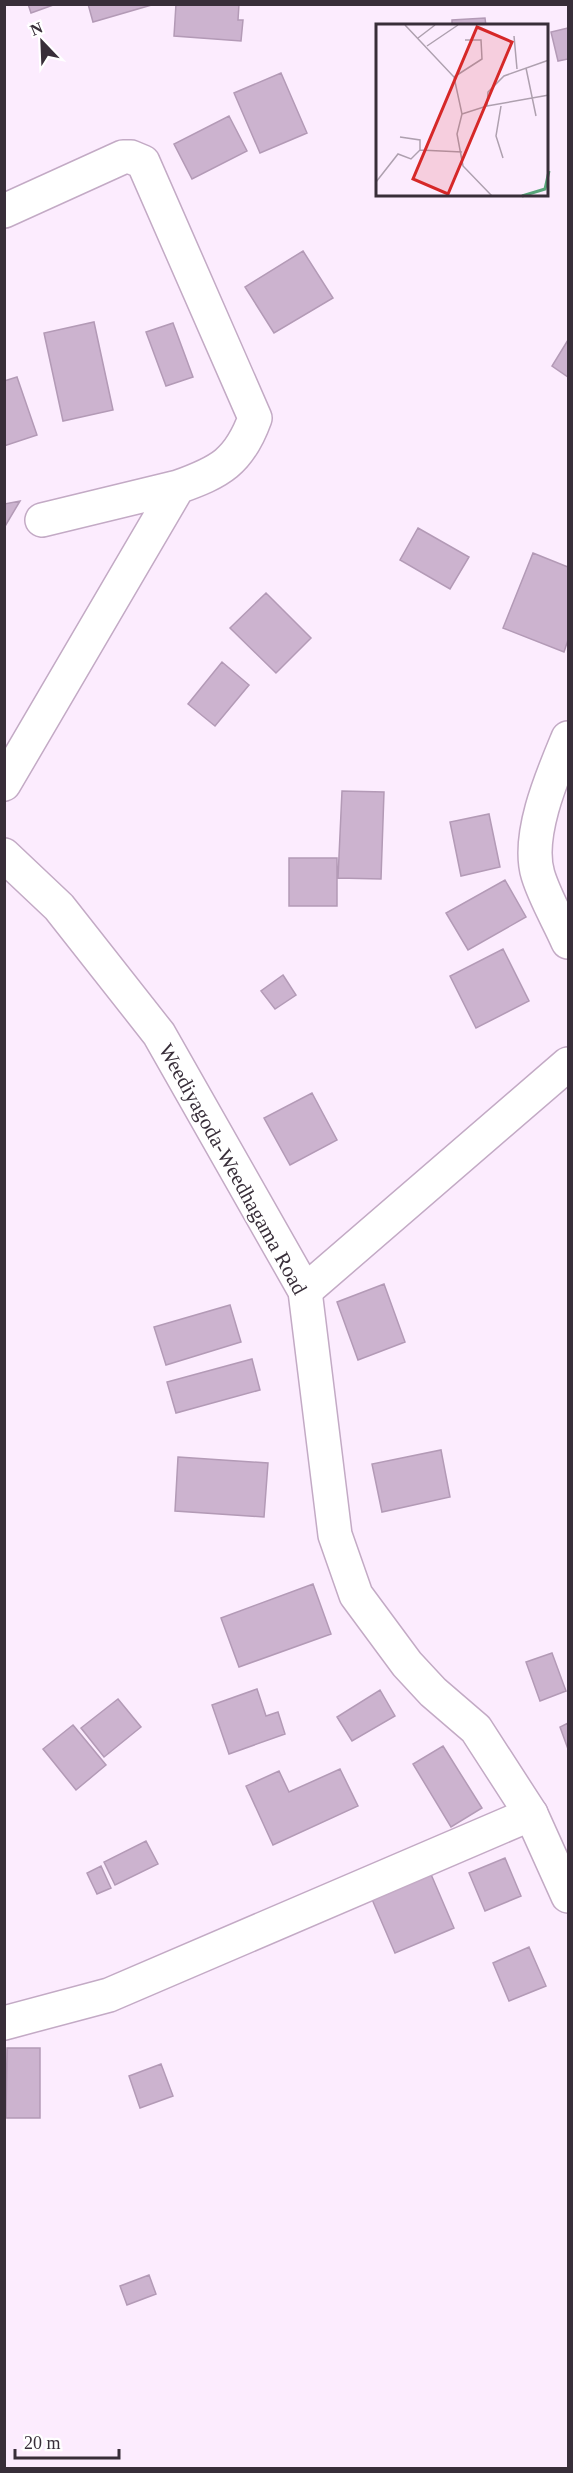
<svg xmlns="http://www.w3.org/2000/svg" width="573" height="2473" font-family="Georgia,serif">
	<style>
		.building { fill: #ccb3cf; stroke: #b39ab6; stroke-width: 1.5 }
		.lines { fill: none; stroke-linecap: round; stroke-linejoin: round }
		.street-casing { stroke: #c3aac5; stroke-width: 36 }
		.secondary-casing { stroke: #c3aac5; stroke-width: 36 }
		.street { stroke: #fff; stroke-width: 33 }
		.secondary { stroke: #fff; stroke-width: 33 }
		.labels { text-anchor: middle; dominant-baseline: central; stroke-width: 4.5; stroke-linejoin: round; paint-order: stroke }
		.street-label { font-size: 21px; fill: #382e39; stroke: #fff }
		.inset-river { fill: none; stroke: #58a67a; stroke-width: 3 }
		.inset-road { fill: none; stroke: #aea0af; stroke-width: 1.5 }
		.view { fill: #d62828; fill-opacity: 0.15; stroke: #d62828; stroke-width: 3 }
		.inset-edge { fill: none; stroke: #382e39; stroke-width: 3 }
	</style>
	<rect width="100%" height="100%" fill="#fcecfe"/>
	<path class="building" d="M28,4H56L31,13Z
		M88,4H155L93,22Z
		M176,4H239L238,20H243L241,41L174,36Z
		M485,18L486,26H452V20Z
		M568,28V59L558,61L551,32Z
		M281,73L307,133L260,153L234,93Z
		M229,116L247,151L192,179L174,144Z
		M303,251L333,298L274,333L245,287Z
		M94,322L113,410L63,421L44,333Z
		M173,323L193,377L166,386L146,332Z
		M568,340V377L552,366Z
		M17,377L37,435L4,446V381Z
		M20,501L4,528V504Z
		M418,528L469,557L450,589L400,560Z
		M533,553L568,567V640L564,652L503,628Z
		M266,593L311,638L276,673L230,628Z
		M222,662L249,685L215,726L188,704Z
		M342,791L384,792L381,879L338,878Z
		M489,814L500,867L461,876L450,822Z
		M289,858H337V906H289Z
		M505,880L526,917L468,950L446,913Z
		M503,949L529,1001L476,1028L450,976Z
		M283,975L296,995L275,1009L261,991Z
		M312,1093L337,1140L290,1165L264,1118Z
		M384,1284L405,1342L358,1360L337,1302Z
		M230,1305L241,1342L166,1365L154,1327Z
		M252,1359L260,1390L176,1413L167,1382Z
		M441,1450L450,1497L382,1512L372,1464Z
		M178,1457L268,1463L264,1517L175,1511Z
		M313,1584L331,1634L239,1667L221,1618Z
		M552,1653L566,1691L540,1701L526,1662Z
		M257,1689L266,1716L278,1712L285,1734L229,1754L212,1705Z
		M380,1690L395,1716L352,1741L337,1717Z
		M118,1699L141,1727L104,1757L81,1728Z
		M568,1723V1749L560,1727Z
		M73,1725L106,1765L76,1790L43,1749Z
		M443,1746L482,1808L451,1827L413,1764Z
		M340,1769L358,1806L273,1845L246,1786L279,1771L289,1792Z
		M146,1841L158,1864L115,1885L104,1862Z
		M505,1858L521,1896L485,1911L469,1873Z
		M101,1866L111,1888L97,1894L87,1873Z
		M430,1872L454,1928L395,1953L371,1897Z
		M529,1947L546,1986L509,2001L493,1963Z
		M7,2048H40V2118H6Z
		M161,2064L173,2096L140,2108L129,2076Z
		M149,2275L156,2294L127,2305L120,2286Z"/>
	<g class="lines">
		<g class="street-casing">
			<path id="street" d="M4,211L123,157H131L143,162L255,418C239,462 220,472 178,487L4,784
				M42,520L178,487
				M568,738C553,774 526,836 538,875C545,898 559,921 568,942
				M305,1291L568,1064
				M4,2023L109,1995L531,1814"/>
		</g>
		<g class="secondary-casing">
			<path id="secondary" d="M4,855L59,907L159,1034L305,1291L335,1535L356,1595L407,1664L433,1692L476,1729L531,1814L568,1896"/>
		</g>
		<use href="#street" class="street"/>
		<use href="#secondary" class="secondary"/>
	</g>
	<g class="labels">
		<g class="street-label">
			<text transform="translate(233 1169) rotate(61)">Weediyagoda-Weedhagama Road</text>
		</g>
	</g>
	<g transform="translate(376 24)">
		<rect width="172" height="172" fill="#fcecfe"/>
		<path class="inset-river" d="M146,172L169,165L173,147"/>
		<path class="inset-road" d="M29,1L78,53L86,90L81,110L87,142L116,172M138,12L141,45M42,14L59,1M51,22L82,1M150,44L160,92M78,53L106,35L105,16H89M111,82L173,71M125,82L120,112L127,134M86,90L111,82L112,68L128,52L173,36M44,126L86,128M0,158L22,130L35,135L44,126V116L24,113"/>
		<path class="view" d="M101,3L136,18L72,170L37,155Z"/>
		<rect width="172" height="172" class="inset-edge"/>
	</g>
	<rect width="573" height="2473" fill="none" stroke="#382e39" stroke-width="12"/>
	<g transform="translate(42 42) rotate(337)" stroke="#ffffff" stroke-width="4.5" paint-order="stroke">
	<path d="M0-4.5L10 22L0 15L-10 22Z" fill="#382e39"/>
	<text y="-9" font-size="16" font-weight="bold" text-anchor="middle" fill="#382e39">N</text>
	</g>
	<path d="M15 2449v9h104v-9" fill="none" stroke="#382e39" stroke-width="3"/>
	<text x="24" y="2449" font-size="18" fill="#382e39" stroke="#ffffff" stroke-width="4.5" paint-order="stroke">20 m</text>
</svg>
